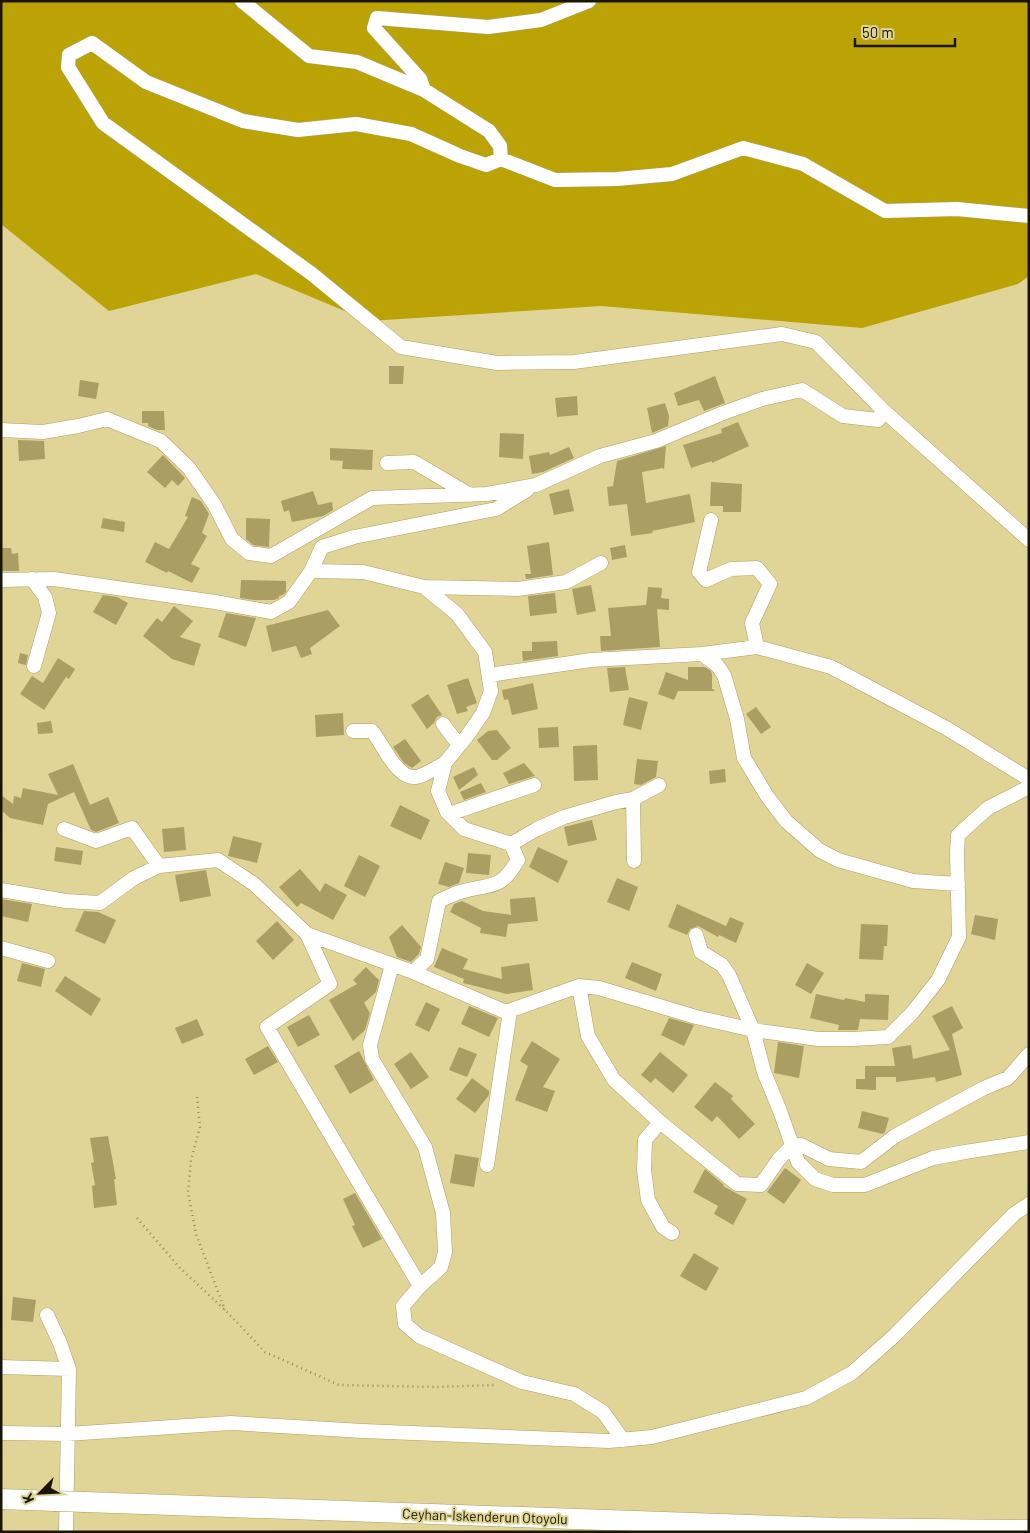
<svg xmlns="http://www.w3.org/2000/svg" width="1030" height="1533" font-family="Barlow,sans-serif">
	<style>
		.forest { fill: #bba306 }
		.building { fill: #aa9e62 }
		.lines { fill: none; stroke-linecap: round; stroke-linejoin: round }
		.minor-casing { stroke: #aca064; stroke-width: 15 }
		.highway-casing { stroke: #aca064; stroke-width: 21 }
		.path { stroke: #93895b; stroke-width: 2.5; stroke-dasharray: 1 4; stroke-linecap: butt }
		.minor { stroke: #fff; stroke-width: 14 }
		.highway { stroke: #fff; stroke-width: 20 }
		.highway-bridge-casing { stroke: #aca064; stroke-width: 21; stroke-linecap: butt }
		.highway-bridge { stroke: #fff; stroke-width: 20 }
		.labels { text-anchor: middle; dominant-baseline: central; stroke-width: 4; stroke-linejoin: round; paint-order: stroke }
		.street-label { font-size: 14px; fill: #1a1500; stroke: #e0d496 }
	</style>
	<rect width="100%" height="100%" fill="#e0d496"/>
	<path class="forest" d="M1,1H1029V276L1018,284L862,328L601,306L369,321L256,274L109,311L1,224Z"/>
	<path class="building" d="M389,366H404L403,384H389Z
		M715,376L725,403L704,411L699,400L678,406L674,393Z
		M80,380L99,383L96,399L78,396Z
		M577,396L578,415L557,417L555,398Z
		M665,403L669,416L668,426L652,433L647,408Z
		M142,411H164L165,430H157L148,426V423H142Z
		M738,422L749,446L712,463V461L691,468L683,445L722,433L721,429Z
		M500,433L524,434L523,459L499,457Z
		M18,440L44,441L45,459L19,461Z
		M666,446L664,470L663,468L642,472L646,503L690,494L695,522L652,531L653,533L631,536L627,504L609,506L607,487L613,486L617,461Z
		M569,447L574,458L543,472L532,474L529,456L549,452L550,455Z
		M330,448L373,450L372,470L342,469L343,461L330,460Z
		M163,455L185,478L178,486L172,480L165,488L147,472Z
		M711,482L742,484L741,512H723V506H710Z
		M569,489L574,511L554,515L549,494Z
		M313,491L318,505L332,502L333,510L323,516L292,522L289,510L284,512L281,501Z
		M192,497L201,501L209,514L202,533L207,536L191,564L200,568L192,583L168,571L167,573L145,562L155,542L169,549L188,517L185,516Z
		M103,518L125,522L124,532L101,528Z
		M246,518L270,519L269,547L253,545L246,539Z
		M549,542L553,575L526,579L525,574H531L527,546Z
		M625,545L627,557L612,560L610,548Z
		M1,548H11L12,554L18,553L19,571H1Z
		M241,580L286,581V592L283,595L279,596V598L274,600H254L240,598Z
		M591,585L596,611L577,615L572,589Z
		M648,587L662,588L661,598L669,599V610L657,609L660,647L601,651L600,636H611L608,608L646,605Z
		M555,593L557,613L530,616L528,596Z
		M103,595L117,597L128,603L116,625L93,612Z
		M174,606L193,621L180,637L201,644L194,666L172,659L143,636L157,618L162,622Z
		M328,610L340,626L310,648L312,654L301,658L296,646L272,652L266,626Z
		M226,613L256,618L246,647L218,637Z
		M557,641L558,656L523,661L522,651H532V642Z
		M20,653L28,655L26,665L18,663Z
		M58,658L75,669L69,679L66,677L44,710L20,694L32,676L43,683Z
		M625,667L629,690L610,692L607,668Z
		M688,667H705L711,671L712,674V689L715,690L714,691H678L674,700L658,694L666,672L688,680Z
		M468,678L477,703L466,707L468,711L457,714L447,685Z
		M533,683L538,709L512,715L508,699L504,700L502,690Z
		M428,694L442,715L437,717L434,723L427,729L411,705Z
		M629,697L648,702L641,730L623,725Z
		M756,707L771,727L761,734L746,714Z
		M343,713L344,735L316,737L315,715Z
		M51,721L53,733L38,734L37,723Z
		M558,727L559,747L539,748L538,728Z
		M497,730L511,748L497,760H492L477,740L488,731Z
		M405,739L421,761L412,768L404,763L393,747Z
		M597,745L598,780L574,781L573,746Z
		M637,759L658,761L656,777L641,785L634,784Z
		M524,763L535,776L509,784L503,773Z
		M73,764L90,805L108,797L119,823L96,832L91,830L74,792L48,804L43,825L10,818L1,810V795L13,804L14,796L21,798L23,788L58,795L48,774Z
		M474,767L478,775L459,790L453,777Z
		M725,769L726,782L710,784L709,771Z
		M481,783L486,792L464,800L460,792Z
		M400,805L430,820L421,840L390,826Z
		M592,820L597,840L568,846L564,827Z
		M184,827L186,850L164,852L162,829Z
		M233,836L262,843L257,863L228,856Z
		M56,847L83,851L81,865L54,861Z
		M538,847L568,861L558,883L529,867Z
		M468,853L491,855L489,875L466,873Z
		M359,855L380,866L365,897L344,886Z
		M445,862L464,868L459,883L449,887L438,884Z
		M300,869L320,892L325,883L347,895L333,920L301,903L297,907L279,887Z
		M206,870L211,896L180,902L175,875Z
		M617,878L638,887L629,911L607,902Z
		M535,897L538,921L508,924L506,937L480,933L481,928L450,912L454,904L462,901L483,911L511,915L510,899Z
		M1,899L32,904L28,922L1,916Z
		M677,904L726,926L730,917L744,923L736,943L719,935L718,937L698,926L690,929L687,935L668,927Z
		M84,911L98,912L116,920L105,944L75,931Z
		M975,915L998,919L995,940L971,934Z
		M277,921L294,940L273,960L256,941Z
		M861,924L888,925L887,946H884L883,960L859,959Z
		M402,925L421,947L419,954L411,962L397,957L389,937Z
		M442,948L468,959L463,969L502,979L501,967L529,963L533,990L507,994L463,983L464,979L434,967Z
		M632,962L662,974L656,991L625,978Z
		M22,963L45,969L41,987L17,981Z
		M807,963L824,973L811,994L795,985Z
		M366,967L379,980L376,992L364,1003L370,1013L365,1030L353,1041L329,1000L357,984L353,980Z
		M65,976L101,999L91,1016L55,991Z
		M816,994L844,1000L845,998L865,1002V994L889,995L888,1020L860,1019L858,1030H838L839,1025L810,1018Z
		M426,1002L440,1009L429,1032L415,1025Z
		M469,1006L498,1018L489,1037L461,1024Z
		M952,1006L963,1028L952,1034L962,1075L936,1082L935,1077L896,1082V1077H876V1090L856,1089V1079H865V1066H895L892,1048L911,1045L913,1059L950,1050L932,1016Z
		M309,1015L320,1035L298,1047L287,1027Z
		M669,1018L694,1025L684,1046L661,1035Z
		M197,1019L204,1035L182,1044L175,1028Z
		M532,1041L560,1059L543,1087L555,1091L547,1112L515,1100L528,1066L520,1061Z
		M778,1042L804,1046L799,1078L774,1073Z
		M268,1046L278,1062L254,1075L245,1059Z
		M459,1047L477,1054L467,1077L449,1070Z
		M359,1051L374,1080L350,1094L334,1066Z
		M411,1052L429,1077L411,1089L394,1064Z
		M660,1052L688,1075L673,1093L655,1078L651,1083L641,1075Z
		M472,1078L489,1091V1095L475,1113L456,1099Z
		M715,1082L733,1096L731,1099L755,1124L739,1139L717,1116L712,1122L694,1107Z
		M862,1111L889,1118L885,1132L883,1134L858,1128Z
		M108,1136L116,1179H114L117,1205L94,1208L92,1186L95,1185L91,1163L94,1162L90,1138Z
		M455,1154L479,1158L474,1187L450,1183Z
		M785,1168L801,1180L784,1204L767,1192Z
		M705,1169L724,1185L723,1186L747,1199L733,1225L714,1214L718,1206L693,1192Z
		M355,1193L382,1239L363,1248L352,1226L355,1225L343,1199Z
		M694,1253L719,1268L706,1291L680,1276Z
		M13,1297L36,1300L33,1322L11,1320Z"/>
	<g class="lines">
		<g class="minor-casing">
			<path id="minor" d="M242,1L309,56L357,62L424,90L489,131L500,146L501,159L486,165L460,156L411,134L356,124L298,130L243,121L146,82L92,43L69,55L68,67L103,123L312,274L401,347L497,363L574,362L782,334L816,342L884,411L1029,540
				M424,90L420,79L374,28L377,18L488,27L541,20L589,1
				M501,159L555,180L617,179L672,174L743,148L803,164L885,211L957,209L1029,216
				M1,430L43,432L78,426L107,419L161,441L189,468L214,504L232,539L249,553L271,556L372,498L487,494L536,485L600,456L656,441L723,413L762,399L802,390L843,416L878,420L884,411
				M387,463L414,462L470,495
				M711,520L699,572L706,580L731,569L757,568L770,584L752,623L757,647
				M311,571L363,572L424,587L457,614L485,652L491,691L483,713L467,736L445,763L438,791L447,812L464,829L511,844L518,860C498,893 492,882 460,892C453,894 446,898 439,901L427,959L413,972
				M32,579L45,597L49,613L34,666
				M1,580L54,579L215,602L271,612L289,602L311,571L322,547L354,537L496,509L527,490
				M424,587L518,589L566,582L601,563
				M702,654L757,647L831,667L946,728L1029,779
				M489,675L591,660L702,654L717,665L724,675L737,719L744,758L767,796L786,821L819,850L838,860L913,881L958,884
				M443,724L459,745
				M353,731H372C384,745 398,784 420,776C429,773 437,767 445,763
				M633,799L634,861
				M449,814L534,785
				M64,829L96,841L132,828L159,866
				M511,844L537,829L564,817L616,802L633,799L659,785
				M1,890L66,901L100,903L134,878L159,866L218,860L254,884L307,934L413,972L506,1012L579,986L599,988L696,1017L753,1030L818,1039H852L888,1037L912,1013L938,980L959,937L957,853L958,835L988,808L1029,787
				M307,934L330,984L267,1027L420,1286
				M696,935L701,952L722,965L729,975L753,1030L764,1072L780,1111L798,1162L815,1179L833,1185H865L933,1158L965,1152L1029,1142
				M1,948L48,961
				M392,965L370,1045L372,1059L425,1147L443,1213L445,1252L441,1267L420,1286L403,1306L405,1324L419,1336L522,1382L574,1394L603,1412L623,1440
				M579,986L588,1036L614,1080L660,1122L737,1184L761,1185L779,1159L792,1146L801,1145L829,1159L861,1162L895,1136L984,1088L1008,1078L1029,1054
				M660,1122L645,1140L644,1170L648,1200L663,1227L672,1233
				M487,1165L510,1011
				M47,1315L60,1343L69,1369
				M1,1367L69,1369L66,1532
				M1,1433L67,1434L231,1423L363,1431L609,1441L652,1437L806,1398L852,1373L894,1336L1014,1214L1029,1204"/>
		</g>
		<g class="highway-casing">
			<path id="highway" d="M1,1499L55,1501
				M85,1502L837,1528L1029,1530"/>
		</g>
		<path class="path" d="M197,1097L200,1127L191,1160L188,1192L196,1234L225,1310
			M137,1218L180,1268L226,1311L265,1352L339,1385L435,1387L494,1385"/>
		<use href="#minor" class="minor"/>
		<use href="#highway" class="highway"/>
		<g class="highway-bridge-casing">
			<path id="highway-bridge" d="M55,1501L85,1502"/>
		</g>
		<use href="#highway-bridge" class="highway-bridge"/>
	</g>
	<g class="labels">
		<g class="street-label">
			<text transform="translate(485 1516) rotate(2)">Ceyhan-İskenderun Otoyolu</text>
		</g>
	</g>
	<rect width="1030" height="1533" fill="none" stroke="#1a1500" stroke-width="5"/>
	<g transform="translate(40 1493) rotate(246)" stroke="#e0d496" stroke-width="4" paint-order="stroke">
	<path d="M0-4L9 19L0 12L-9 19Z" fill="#1a1500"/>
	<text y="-8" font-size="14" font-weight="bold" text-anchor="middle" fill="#1a1500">K</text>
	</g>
	<path d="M855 38v8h100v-8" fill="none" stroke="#1a1500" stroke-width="2.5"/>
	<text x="862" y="38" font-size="15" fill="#1a1500" stroke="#e0d496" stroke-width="4" paint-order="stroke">50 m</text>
</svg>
